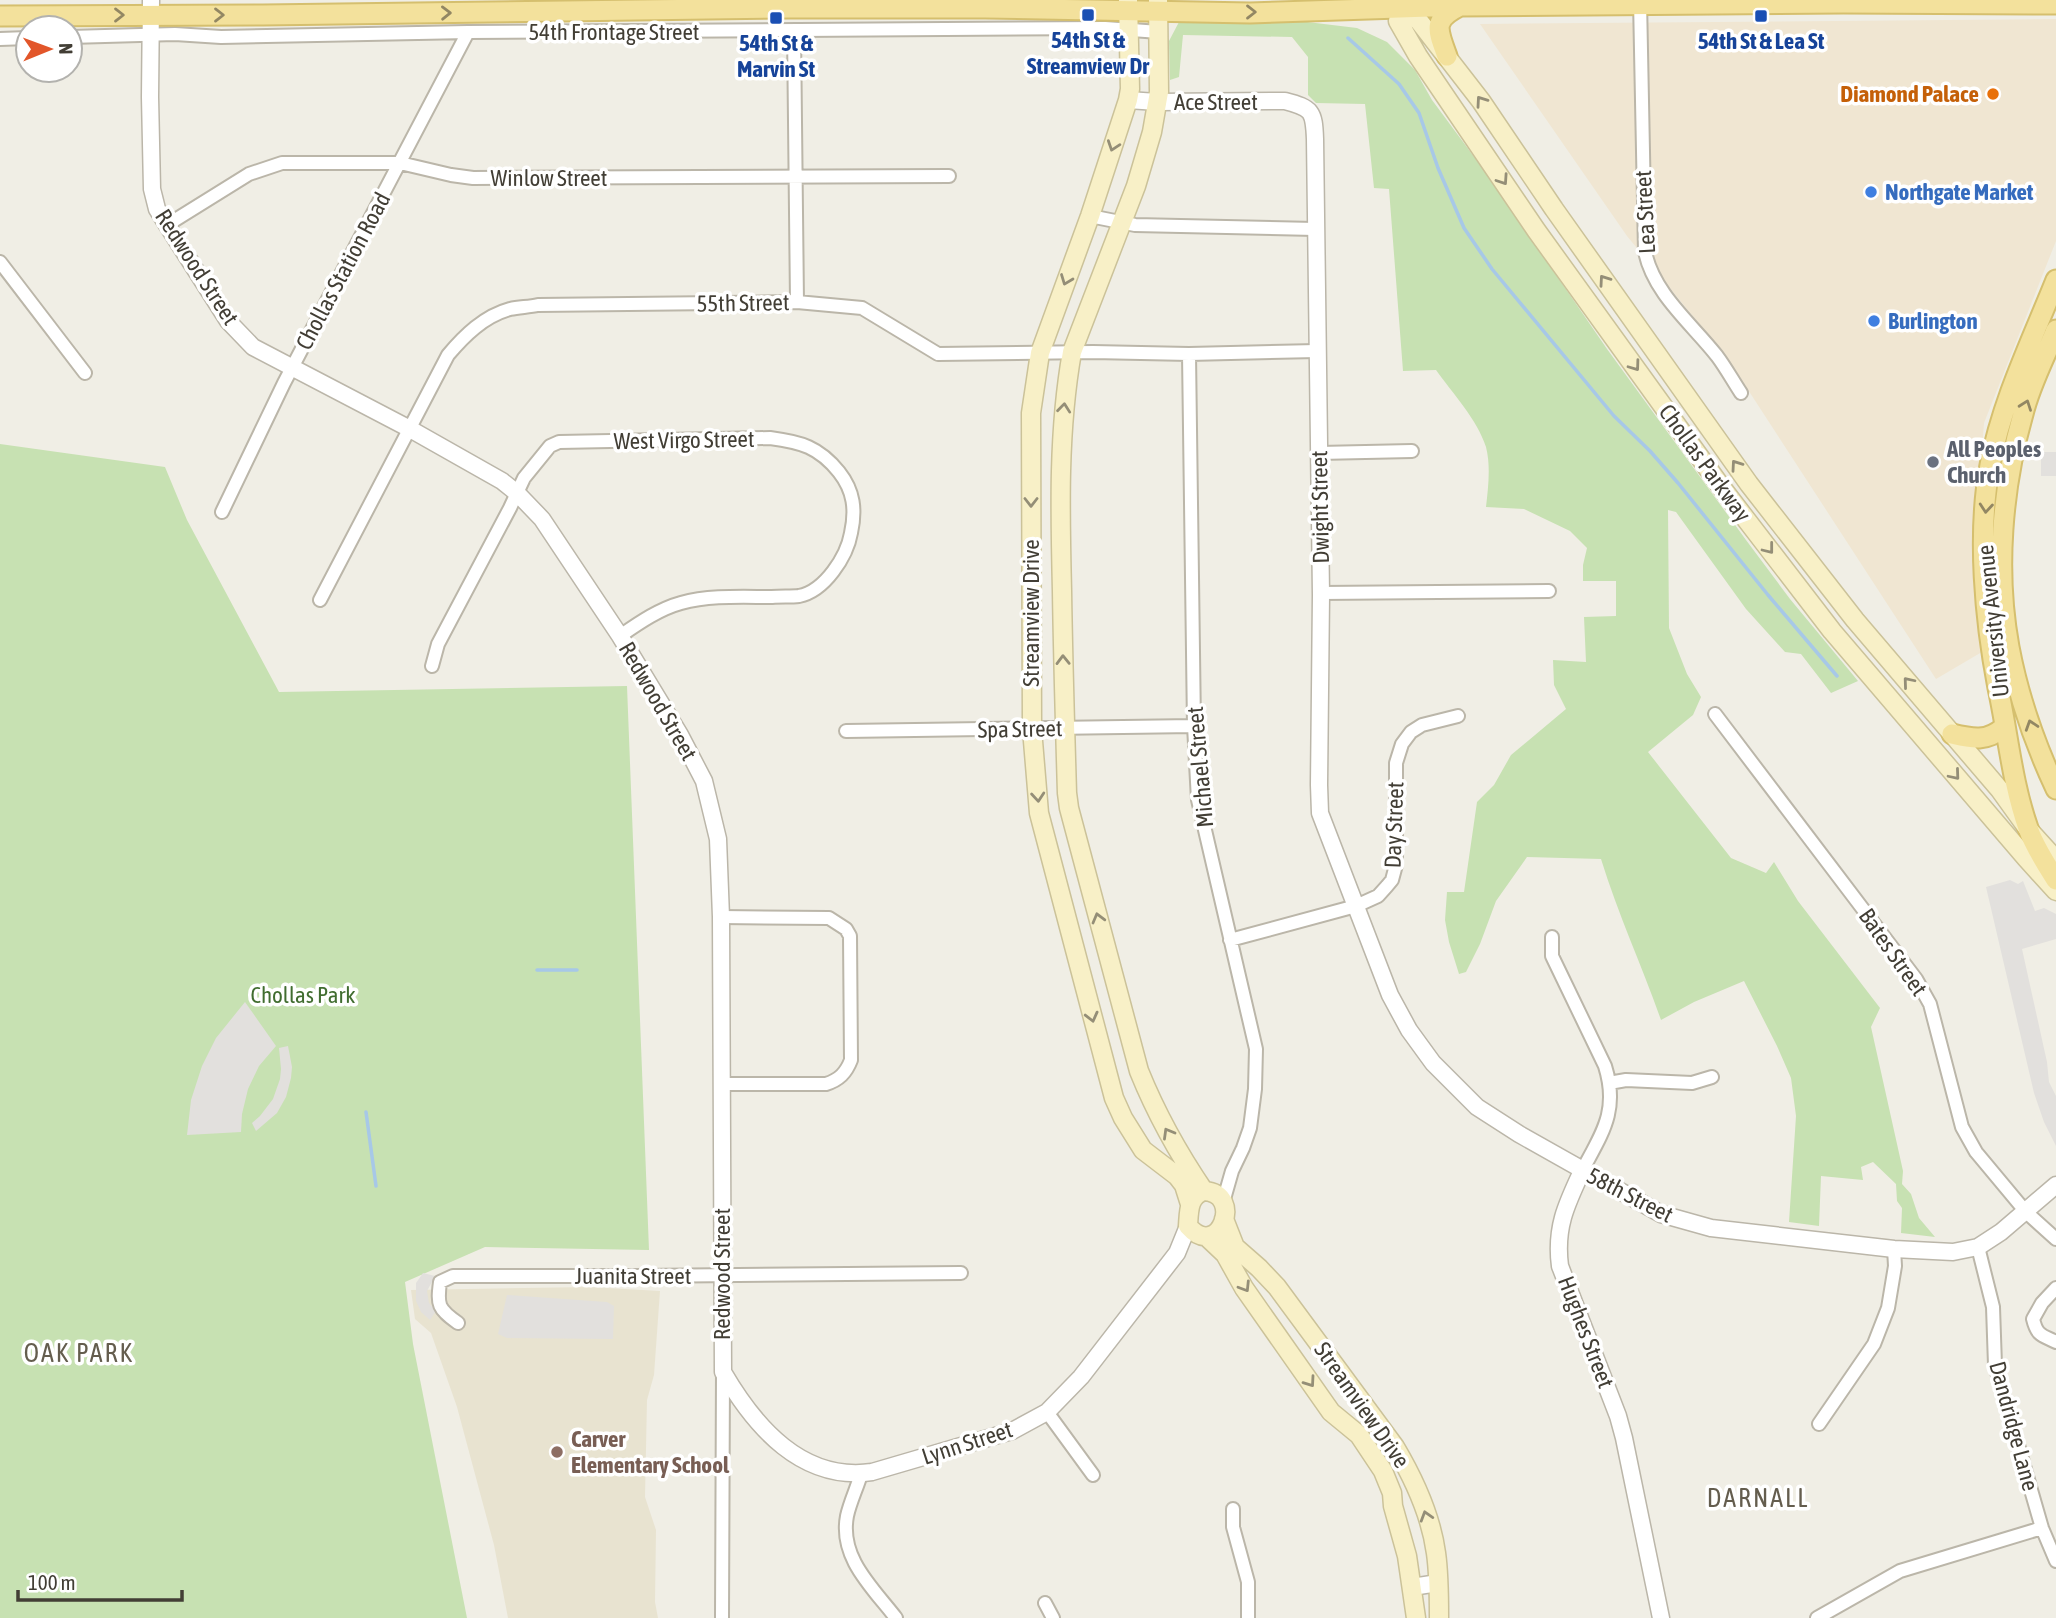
<svg xmlns="http://www.w3.org/2000/svg" width="2056" height="1618" font-family="'Asap Condensed',sans-serif">
	<style>
		.commercial { fill: #f0e6d2 }
		.education { fill: #e8e3d0 }
		.green { fill: #c7e1b2 }
		.parking { fill: #e2e0dd }
		.lines { fill: none; stroke-linecap: round; stroke-linejoin: round }
		.stream { stroke: #a7c8e7; stroke-width: 3.5 }
		.minor-casing { stroke: #bbb6a9; stroke-width: 16 }
		.tertiary-casing { stroke: #bbb6a9; stroke-width: 19 }
		.secondary-casing { stroke: #cbc299; stroke-width: 21 }
		.primary-casing { stroke: #d5bf6e; stroke-width: 23 }
		.minor { stroke: #fff; stroke-width: 12 }
		.tertiary { stroke: #fff; stroke-width: 16 }
		.secondary { stroke: #f8f0c7; stroke-width: 18 }
		.primary { stroke: #f3e19c; stroke-width: 19 }
		.oneway { stroke: #928763 }
		.oneway2 { stroke: #948e77 }
		.transit-dot { fill: #1a4fb4; stroke: #fff; stroke-width: 2.5 }
		.food-dot { fill: #e8710a; stroke: #fff; stroke-width: 2.5 }
		.shop-dot { fill: #3f7fe0; stroke: #fff; stroke-width: 2.5 }
		.worship-dot { fill: #6b7280; stroke: #fff; stroke-width: 2.5 }
		.education-dot { fill: #8d6e63; stroke: #fff; stroke-width: 2.5 }
		.labels { text-anchor: middle; dominant-baseline: central; stroke-width: 7; stroke-linejoin: round; paint-order: stroke }
		.street-label { font-size: 23px; fill: #423e35; stroke: #fff }
		.transit-label { font-size: 23px; font-weight: bold; fill: #164399; stroke: #fff }
		.food-label { font-size: 23px; font-weight: bold; fill: #c56008; stroke: #fff; text-anchor: end }
		.shop-label { font-size: 23px; font-weight: bold; fill: #366cbe; stroke: #fff; text-anchor: start }
		.worship-label { font-size: 23px; font-weight: bold; fill: #5b616d; stroke: #fff; text-anchor: start }
		.park-label { font-size: 23px; fill: #416d30; stroke: #fff }
		.education-label { font-size: 23px; font-weight: bold; fill: #785e54; stroke: #fff; text-anchor: start }
		.quarter-label { font-size: 26px; letter-spacing: 2px; fill: #645d4e; stroke: #fff }
	</style>
	<rect width="100%" height="100%" fill="#f0eee5"/>
	<path class="commercial" d="M2056,19V241L1984,423L1977,514L1987,649L1936,679L1728,359L1627,236L1480,24Z"/>
	<path class="education" d="M590,1287L660,1291L654,1375L647,1400L645,1497L656,1530L655,1602L658,1618H508L494,1545L457,1407L431,1333L415,1319L411,1290Z"/>
	<path class="green" d="M1299,21L1357,28L1387,42L1415,70L1432,100L1489,177L1607,349L1746,540L1790,599L1858,681L1831,693L1801,654L1785,652L1746,609L1676,512L1668,510L1669,628L1687,674L1701,697L1693,715L1648,752L1731,858L1766,873L1774,862L1798,901L1880,1008L1871,1027L1903,1171L1902,1184L1911,1194L1919,1218L1935,1237L1901,1233L1902,1208L1897,1201L1896,1184L1873,1162L1861,1167L1863,1180L1821,1176L1819,1226L1789,1222L1796,1116L1791,1078L1777,1046L1744,981L1694,1002L1661,1020C1642,966 1618,914 1601,859L1527,857L1496,901L1480,944L1466,972L1459,974L1449,942L1445,920L1447,892H1464L1477,802L1494,785L1511,755L1566,709L1554,685L1553,660L1586,662L1584,617L1616,616V581H1583V565L1587,548L1570,531L1524,509L1486,507C1488,489 1491,466 1486,447C1477,419 1453,394 1436,370L1403,371L1389,189L1374,188L1365,104L1316,103L1308,95V57L1292,37L1183,35L1179,77L1170,80L1169,41L1179,22Z
		M0,444L165,467L187,520L279,692L627,686L649,1250L485,1247L405,1282L413,1344L467,1618H0Z"/>
	<path class="parking" d="M2041,452H2056V476H2041Z
		M2010,880L2018,884L2023,881L2035,911L2044,908L2056,914V939L2022,949L2047,1062L2049,1082L2056,1096V1146L2044,1122L2034,1093L1986,887Z
		M245,1002L276,1046L259,1066L248,1089L242,1114L241,1132L187,1135L191,1100L202,1066L216,1038Z
		M288,1046L292,1067L291,1078L286,1097L277,1113L256,1131L252,1123L260,1116L273,1099L280,1079L281,1069L279,1048Z
		M423,1273L435,1276L427,1291L429,1303L436,1311L430,1320L421,1312L416,1301V1283Z
		M507,1295L607,1302L614,1306L613,1339L507,1338L498,1334Z"/>
	<g class="lines">
		<path class="stream" d="M1348,38L1399,84L1419,113L1438,168L1464,228L1492,269L1614,416L1650,451L1678,483L1768,595L1837,676
			M537,970H577
			M366,1112L376,1186"/>
		<g class="minor-casing">
			<path id="minor" d="M1640,0L1645,252C1654,294 1691,323 1717,356C1726,368 1733,381 1741,393
				M794,31L797,302
				M70,37L175,34L221,37L468,32L1105,28L1159,32
				M0,39L28,38
				M1090,216L1135,225L1315,229
				M167,225L249,174L282,163H400L451,175L473,178L949,176
				M0,262L85,373
				M1189,354L1194,726L1198,800L1256,1049L1255,1089L1250,1128L1243,1148L1232,1171L1224,1199
				M1319,453L1412,451
				M222,512L284,383L468,32
				M1321,593L1549,591
				M320,600L448,355C464,336 484,316 510,309C519,307 529,307 538,305L797,302L862,308L938,354L1093,352L1189,354L1317,351
				M432,666L438,644L510,508L524,478L550,446L559,442L770,438C801,442 819,447 839,472C854,491 856,510 851,533C847,556 825,591 799,596C790,597 781,596 772,597C742,597 710,595 681,603C659,609 639,623 620,636
				M1715,714L1916,979L1930,1004L1962,1127L1976,1152L2026,1212L2056,1239
				M846,731L1194,726
				M1552,937V956L1605,1066C1619,1111 1602,1133 1582,1171
				M1230,940L1356,906L1378,896L1387,886L1392,880L1396,865V763L1402,744L1411,732L1422,725L1458,716
				M1609,1083L1626,1080L1692,1083L1712,1077
				M721,1084H826C839,1080 846,1073 851,1060L850,936L846,929L829,918L721,917
				M1978,1247L1993,1307L1995,1365L2042,1528L2056,1561
				M2056,1288L2042,1303L2033,1319C2037,1336 2042,1335 2056,1342
				M458,1323C438,1309 437,1305 440,1282L453,1276H636L961,1273
				M1047,1412L1093,1475
				M1819,1424L1874,1344L1888,1308L1895,1266L1894,1249
				M861,1474C857,1488 850,1502 847,1516C839,1558 873,1588 896,1618
				M1233,1509V1527L1248,1582V1618
				M1045,1603L1053,1618
				M722,1618L723,1372
				M1817,1618L1900,1571L2042,1528"/>
		</g>
		<g class="tertiary-casing">
			<path id="tertiary" d="M151,0L150,97L152,189L157,209L167,225L228,321L253,347L410,429L502,481L517,493L542,519L620,636L680,735L704,781L718,839L721,917L723,1372C755,1427 802,1482 872,1472L1012,1431L1047,1412L1081,1377L1177,1253L1188,1226
				M1128,100L1157,102L1285,101C1312,108 1314,111 1315,139L1321,595L1319,785L1320,813L1390,995L1409,1030L1433,1063L1477,1107L1519,1134L1661,1214L1711,1228L1894,1249L1953,1252L1978,1247L2001,1232L2056,1185
				M1582,1171C1566,1205 1555,1228 1560,1266L1618,1416L1624,1438L1661,1618
				M1412,1587L1438,1583"/>
		</g>
		<g class="secondary-casing">
			<path id="secondary" d="M1128,0L1130,89L1128,100L1090,216L1040,353L1031,413L1032,729L1039,813L1114,1098L1123,1118L1143,1150L1177,1176L1184,1185L1190,1204
				M1158,0L1159,92L1152,132L1136,186L1072,352C1058,431 1060,511 1062,591C1063,658 1065,726 1067,793L1069,808L1139,1071C1156,1113 1178,1153 1204,1191
				M1398,4L1419,21L1481,101L1554,209L1749,484L1855,620L2000,790L2028,829L2056,860
				M1402,8L1398,21L1418,56L1536,230L1722,488L1832,631L2026,858L2056,891
				M1204,1191C1245,1193 1219,1262 1188,1226C1189,1212 1188,1196 1204,1191Z
				M1224,1219L1235,1247L1259,1268L1277,1287L1395,1447C1414,1479 1431,1516 1436,1553C1439,1574 1439,1597 1439,1618
				M1207,1237L1225,1254L1244,1288L1331,1412L1359,1435L1383,1471L1392,1493L1393,1506L1407,1556L1416,1618"/>
		</g>
		<g class="primary-casing">
			<path id="primary" d="M0,16L263,15L790,8H985L1250,13L1460,6L1843,3L2056,4
				M1447,56C1437,29 1432,20 1460,6
				M2056,280C2032,340 2002,401 1990,465C1977,534 1985,620 1998,688C2008,734 2012,783 2028,828C2034,846 2046,864 2056,880
				M2056,330C2045,357 2030,385 2023,414C2002,488 1995,571 2009,647C2018,695 2035,744 2056,789
				M1952,734C1973,739 1987,742 2004,727"/>
		</g>
		<use href="#minor" class="minor"/>
		<use href="#tertiary" class="tertiary"/>
		<use href="#secondary" class="secondary"/>
		<use href="#primary" class="primary"/>
	</g>
	<defs><path id="oneway-chevron" d="M-2-3.5L2.5 0L-2 3.5" fill="none" stroke-width="1.6" stroke-linecap="round" stroke-linejoin="round" transform="scale(1.75)"/></defs>
	<g class="oneway">
		<use href="#oneway-chevron" transform="translate(1251 12)"/>
		<use href="#oneway-chevron" transform="translate(446 13) rotate(-1)"/>
		<use href="#oneway-chevron" transform="translate(119 15)"/>
		<use href="#oneway-chevron" transform="translate(219 15)"/>
		<use href="#oneway-chevron" transform="translate(2026 405) rotate(-70)"/>
		<use href="#oneway-chevron" transform="translate(1986 508) rotate(95)"/>
		<use href="#oneway-chevron" transform="translate(2031 725) rotate(-108)"/>
	</g>
	<g class="oneway2">
		<use href="#oneway-chevron" transform="translate(1481 101) rotate(-125)"/>
		<use href="#oneway-chevron" transform="translate(1113 146) rotate(109)"/>
		<use href="#oneway-chevron" transform="translate(1503 180) rotate(56)"/>
		<use href="#oneway-chevron" transform="translate(1066 280) rotate(111)"/>
		<use href="#oneway-chevron" transform="translate(1604 280) rotate(-125)"/>
		<use href="#oneway-chevron" transform="translate(1635 366) rotate(54)"/>
		<use href="#oneway-chevron" transform="translate(1064 408) rotate(-84)"/>
		<use href="#oneway-chevron" transform="translate(1736 465) rotate(-125)"/>
		<use href="#oneway-chevron" transform="translate(1031 502) rotate(90)"/>
		<use href="#oneway-chevron" transform="translate(1769 549) rotate(52)"/>
		<use href="#oneway-chevron" transform="translate(1063 660) rotate(-91)"/>
		<use href="#oneway-chevron" transform="translate(1908 682) rotate(-130)"/>
		<use href="#oneway-chevron" transform="translate(1955 775) rotate(50)"/>
		<use href="#oneway-chevron" transform="translate(1038 797) rotate(85)"/>
		<use href="#oneway-chevron" transform="translate(1098 918) rotate(-105)"/>
		<use href="#oneway-chevron" transform="translate(1092 1017) rotate(76)"/>
		<use href="#oneway-chevron" transform="translate(1168 1133) rotate(-120)"/>
		<use href="#oneway-chevron" transform="translate(1245 1287) rotate(58)"/>
		<use href="#oneway-chevron" transform="translate(1310 1382) rotate(55)"/>
		<use href="#oneway-chevron" transform="translate(1426 1516) rotate(-107)"/>
	</g>
	<g class="transit-dot">
		<rect x="1081" y="8" width="14" height="14" rx="3.5"/>
		<rect x="1754" y="9" width="14" height="14" rx="3.5"/>
		<rect x="769" y="11" width="14" height="14" rx="3.5"/>
	</g>
	<circle class="food-dot" cx="1993" cy="94" r="7"/>
	<g class="shop-dot">
		<circle cx="1871" cy="192" r="7"/>
		<circle cx="1874" cy="321" r="7"/>
	</g>
	<circle class="worship-dot" cx="1933" cy="462" r="7"/>
	<circle class="education-dot" cx="557" cy="1452" r="7"/>
	<g class="labels">
		<g class="street-label">
			<text x="614" y="32">54th Frontage Street</text>
			<text x="1216" y="102">Ace Street</text>
			<text x="549" y="178">Winlow Street</text>
			<text transform="translate(1645 212) rotate(-93)">Lea Street</text>
			<text transform="translate(197 267) rotate(57)">Redwood Street</text>
			<text transform="translate(343 271) rotate(-62)">Chollas Station Road</text>
			<text transform="translate(743 303) rotate(-1)">55th Street</text>
			<text transform="translate(684 440) rotate(-1)">West Virgo Street</text>
			<text transform="translate(1705 463) rotate(54)">Chollas Parkway</text>
			<text transform="translate(1320 507) rotate(-91)">Dwight Street</text>
			<text transform="translate(1031 613) rotate(-90)">Streamview Drive</text>
			<text transform="translate(1993 621) rotate(-96)">University Avenue</text>
			<text transform="translate(658 701) rotate(60)">Redwood Street</text>
			<text transform="translate(1020 729) rotate(-1)">Spa Street</text>
			<text transform="translate(1200 767) rotate(-95)">Michael Street</text>
			<text transform="translate(1394 825) rotate(-88)">Day Street</text>
			<text transform="translate(1893 952) rotate(55)">Bates Street</text>
			<text transform="translate(1630 1195) rotate(27)">58th Street</text>
			<text transform="translate(722 1274) rotate(-90)">Redwood Street</text>
			<text x="633" y="1276">Juanita Street</text>
			<text transform="translate(1586 1332) rotate(69)">Hughes Street</text>
			<text transform="translate(1362 1405) rotate(55)">Streamview Drive</text>
			<text transform="translate(2014 1426) rotate(75)">Dandridge Lane</text>
			<text transform="translate(967 1443) rotate(-18)">Lynn Street</text>
		</g>
		<g class="transit-label">
			<text x="1088" y="40">54th St &amp;<tspan x="1088" dy="26">Streamview Dr</tspan></text>
			<text x="1761" y="41">54th St &amp; Lea St</text>
			<text x="776" y="43">54th St &amp;<tspan x="776" dy="26">Marvin St</tspan></text>
		</g>
		<g class="food-label">
			<text x="1979" y="94">Diamond Palace</text>
		</g>
		<g class="shop-label">
			<text x="1885" y="192">Northgate Market</text>
			<text x="1888" y="321">Burlington</text>
		</g>
		<g class="worship-label">
			<text x="1947" y="449">All Peoples<tspan x="1947" dy="26">Church</tspan></text>
		</g>
		<g class="park-label">
			<text x="303" y="995">Chollas Park</text>
		</g>
		<g class="education-label">
			<text x="571" y="1439">Carver<tspan x="571" dy="26">Elementary School</tspan></text>
		</g>
		<g class="quarter-label">
			<text x="79" y="1353">OAK PARK</text>
			<text x="1758" y="1498">DARNALL</text>
		</g>
	</g>
	<g transform="translate(49 49) rotate(89)"><circle r="33" fill="#ffffff" stroke="#b3b2ae" stroke-width="2"/>
	<path d="M0-5L12 26L0 18L-12 26Z" fill="#e2562a"/>
	<text y="-10" font-size="19" font-weight="bold" text-anchor="middle" fill="#423e35">N</text>
	</g>
	<path d="M18 1590v10h164v-10" fill="none" stroke="#423e35" stroke-width="3.5"/>
	<text x="28" y="1590" font-size="21" fill="#423e35" stroke="#ffffff" stroke-width="5" paint-order="stroke">100 m</text>
</svg>
